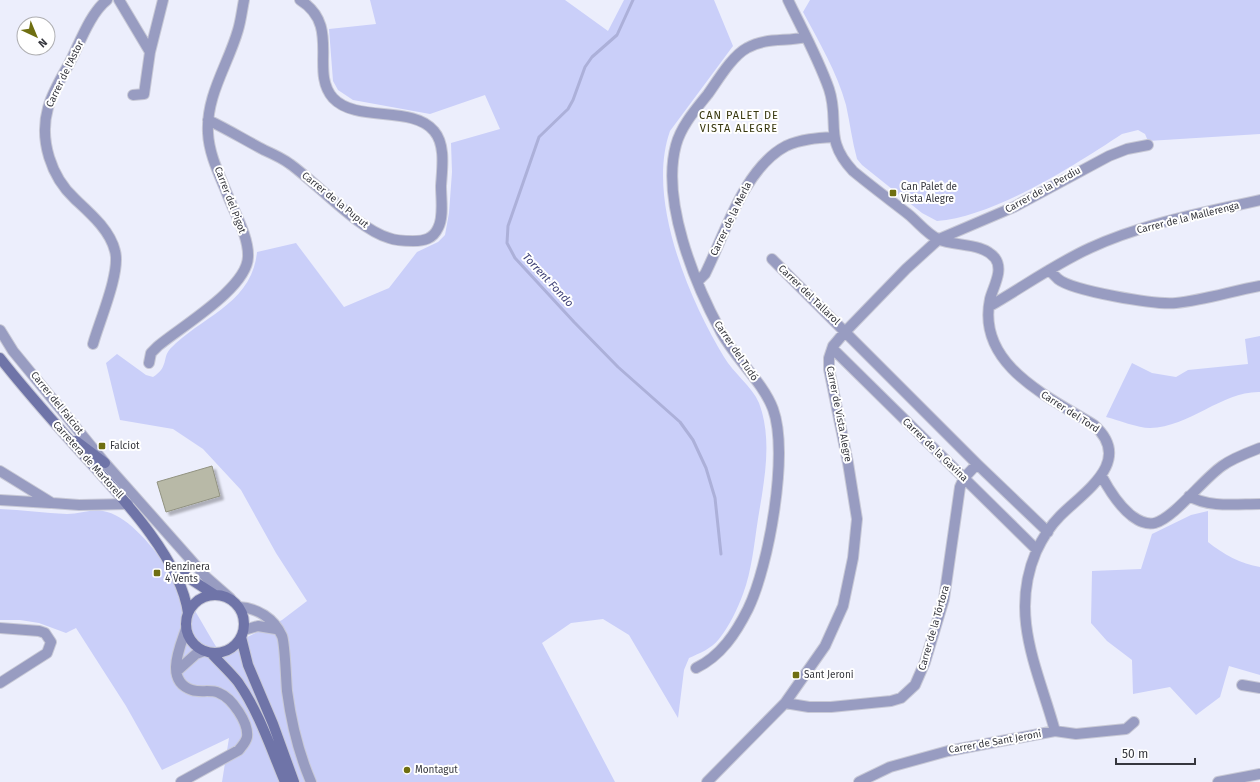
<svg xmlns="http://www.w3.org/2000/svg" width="1260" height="782" font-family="'Fira Sans',sans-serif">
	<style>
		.green { fill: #cacff9 }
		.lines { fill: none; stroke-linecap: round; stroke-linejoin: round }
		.stream { stroke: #acb0d9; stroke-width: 3 }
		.building { fill: #b8b9a7; stroke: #919281; filter: url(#shadow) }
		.minor-casing { stroke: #c8c9d6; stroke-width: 12 }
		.secondary-casing { stroke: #c8c9d6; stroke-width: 12 }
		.minor { stroke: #989cc1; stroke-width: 10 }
		.secondary { stroke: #6f74a8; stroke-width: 10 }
		.poi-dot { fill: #6f6f11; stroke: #fff; stroke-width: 1.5 }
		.labels { text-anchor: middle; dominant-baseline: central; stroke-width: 4; stroke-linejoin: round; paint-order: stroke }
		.street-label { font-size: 10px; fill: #36373e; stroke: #fff }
		.poi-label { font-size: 10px; fill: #36373e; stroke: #fff; text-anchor: start }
		.neighbourhood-label { font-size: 11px; letter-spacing: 1px; fill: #37370e; stroke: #fff }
		.water-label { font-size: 11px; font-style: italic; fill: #414379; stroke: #fff }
	</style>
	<defs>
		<filter id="shadow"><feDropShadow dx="3.5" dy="3.5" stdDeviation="1" flood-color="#0004"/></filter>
	</defs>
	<rect width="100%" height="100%" fill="#eceefc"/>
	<path class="green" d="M370,0H565L608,31L624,0H714L733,46L670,131C646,199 689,299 724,357C733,373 752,386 759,403C773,440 764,482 758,519C754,544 752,570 743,594C737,610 730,625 719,639C711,649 700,653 689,658L684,670L678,718L629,635L603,619L571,623L542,643L615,782H222L229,738L162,770L126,706L76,628L66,633L39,623L20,620H0V509C22,510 45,513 67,514C79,514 91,509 103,511C147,518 196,614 219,651L282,620L307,601L276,553L241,490L203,449L173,429L120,420L106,363L117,354L146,375L153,377C169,367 162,358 170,349C202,316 252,304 257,252L296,243L344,307L389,288L417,252L438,242L445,235L449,213L452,172L451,143L500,129L485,95L430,114L353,100L338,90L333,81L329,29L376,24Z
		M810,0H1260V134L1148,141L1145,134L1138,130L1122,134C1075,165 994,217 937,221L922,213L862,165L857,159C852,141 850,123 846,105C837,72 819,42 803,12Z
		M1260,336V392C1222,391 1190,427 1150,428C1138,428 1118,420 1106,417L1132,363L1152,373L1176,377L1188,370L1248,364L1245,339Z
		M1208,511V542C1223,554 1241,564 1260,567V675L1229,666L1220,697L1196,715L1170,687L1133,694L1132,660L1107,641L1091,623L1092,571L1141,569L1152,534L1191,515Z"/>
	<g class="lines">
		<path class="stream" d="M633,0L617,35L592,57L585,67L573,100L568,109L539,137L508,226L507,243L515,258L574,322L618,367L680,422L693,440L706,468L715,498L721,554"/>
	</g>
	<path class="building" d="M212,466L220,496L166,512L157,482Z"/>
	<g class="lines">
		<g class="minor-casing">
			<path id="minor" d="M119,0L150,52L144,94L133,95
				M788,0C802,29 818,58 829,89C840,122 823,139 853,171C871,186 890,200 908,214C918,222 927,234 938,239C955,247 982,242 995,258C1004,270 993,287 990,299C976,365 1049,397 1094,425C1134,461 1085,491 1060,516C1050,526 1042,539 1036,552C1009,616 1038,669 1055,731
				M150,52L163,0
				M208,120C227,129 245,140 264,150C273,154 282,158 290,164C318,184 358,229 389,238C397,241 405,241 413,241C424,241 433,239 438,228C444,217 441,199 441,186C442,169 446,145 434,131C413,105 356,123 333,98C309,71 342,26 300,0
				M772,259L977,464L1048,532
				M1049,270C1052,273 1055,276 1058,279C1073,291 1155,305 1176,303C1205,300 1232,291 1260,286
				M698,281L705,274C725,234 744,168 786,146C801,139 818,138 834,137
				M990,306C1023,287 1055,264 1090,248C1144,223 1203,213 1260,200
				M0,330L13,351L105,463L206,577L230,598
				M93,344C99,322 121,272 115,251C110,230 90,213 75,199C51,177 39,140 48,108C52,93 61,78 69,64C79,45 90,13 107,0
				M833,349L1037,550
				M149,363L151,353L158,346C182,326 247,288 248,257C249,237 235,214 228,196C220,176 209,155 208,133C206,95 228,65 238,30C241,20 242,10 244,0
				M0,471L52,503L79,505L128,504
				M1101,475C1109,490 1119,506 1132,516C1139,521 1146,525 1155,523C1175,517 1202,480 1222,466C1233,458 1247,453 1260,448
				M1189,496C1209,508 1237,504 1260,504
				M0,500L50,503
				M239,607C257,608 274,618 282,636C285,643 286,680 287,691C291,721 299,754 311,782
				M0,628L39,631L45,633L51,642L47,653L0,683
				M244,630L258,626L276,629
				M696,668C721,656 736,633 748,609C769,566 789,453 773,409C763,382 733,356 720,330C694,282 661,200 676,145C681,126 696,109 708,94C718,80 732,56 747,48C766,37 786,42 806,37
				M177,671L196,654L204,651
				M1242,685L1260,688
				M785,703L809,707H831L891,701L901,698L915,685L925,662L944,599L960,487L964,478L977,464
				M181,782L239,750C242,746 246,742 247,737C249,723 232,698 219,693C210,689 201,693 192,690C164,681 180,647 186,629
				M707,782L785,703L825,646L843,606L853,558L857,519L848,463L829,369V358L833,346L844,333L906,269L939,239L1014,207L1109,156L1127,149L1148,145
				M859,782L890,767L948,751L1055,731L1076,734L1126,729L1134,722
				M1218,782L1260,774"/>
		</g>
		<g class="secondary-casing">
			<path id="secondary" d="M0,358C24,389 51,419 77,448C114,489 181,557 188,613
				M76,441L105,463
				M172,567L215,595
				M186 624a29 29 0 1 1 58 0a29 29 0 1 1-58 0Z
				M241,637L248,665L273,724L294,782
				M211,653C220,663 230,672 238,682C259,712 271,749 285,782"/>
		</g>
		<use href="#minor" class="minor"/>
		<use href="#secondary" class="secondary"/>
	</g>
	<g class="poi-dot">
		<rect x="889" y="189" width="8" height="8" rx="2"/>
		<rect x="98" y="442" width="8" height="8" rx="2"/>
		<rect x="153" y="569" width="8" height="8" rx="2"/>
		<rect x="792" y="671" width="8" height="8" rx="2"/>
		<circle cx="407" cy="770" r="4"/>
	</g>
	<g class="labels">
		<g class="street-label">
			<text transform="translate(65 74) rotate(-64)">Carrer de l'Astor</text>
			<text transform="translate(1043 190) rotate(-29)">Carrer de la Perdiu</text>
			<text transform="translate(230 200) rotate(69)">Carrer del Pigot</text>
			<text transform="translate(335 200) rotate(39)">Carrer de la Puput</text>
			<text transform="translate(1188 218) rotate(-14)">Carrer de la Mallerenga</text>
			<text transform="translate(731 219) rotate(-64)">Carrer de la Merla</text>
			<text transform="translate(809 295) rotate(44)">Carrer del Tallarol</text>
			<text transform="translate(736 351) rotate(56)">Carrer del Tudó</text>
			<text transform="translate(57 403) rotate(51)">Carrer del Falciot</text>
			<text transform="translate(1070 412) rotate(33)">Carrer del Tord</text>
			<text transform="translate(839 414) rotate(79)">Carrer de Vista Alegre</text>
			<text transform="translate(935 450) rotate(44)">Carrer de la Gavina</text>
			<text transform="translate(88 460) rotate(48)">Carretera de Martorell</text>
			<text transform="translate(934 628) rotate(-74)">Carrer de la Tórtora</text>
			<text transform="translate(995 742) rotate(-10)">Carrer de Sant Jeroni</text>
		</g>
		<g class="poi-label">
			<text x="901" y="187">Can Palet de<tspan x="901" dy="12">Vista Alegre</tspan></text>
			<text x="110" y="446">Falciot</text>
			<text x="165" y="567">Benzinera<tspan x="165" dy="12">4 Vents</tspan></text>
			<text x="804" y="675">Sant Jeroni</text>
			<text x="415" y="770">Montagut</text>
		</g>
		<g class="neighbourhood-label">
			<text x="739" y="115">CAN PALET DE<tspan x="739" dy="13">VISTA ALEGRE</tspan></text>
		</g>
		<g class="water-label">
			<text transform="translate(548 280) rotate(47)">Torrent Fondo</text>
		</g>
	</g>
	<g transform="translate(36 36) rotate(136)"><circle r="19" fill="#ffffff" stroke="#afafb2"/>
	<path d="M0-3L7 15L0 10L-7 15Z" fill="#6f6f11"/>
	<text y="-6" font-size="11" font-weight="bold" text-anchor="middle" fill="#36373e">N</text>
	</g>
	<path d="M1116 758v6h79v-6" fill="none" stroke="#36373e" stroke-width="2"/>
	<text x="1122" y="758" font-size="12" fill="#36373e" stroke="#ffffff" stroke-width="3" paint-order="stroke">50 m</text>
</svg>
